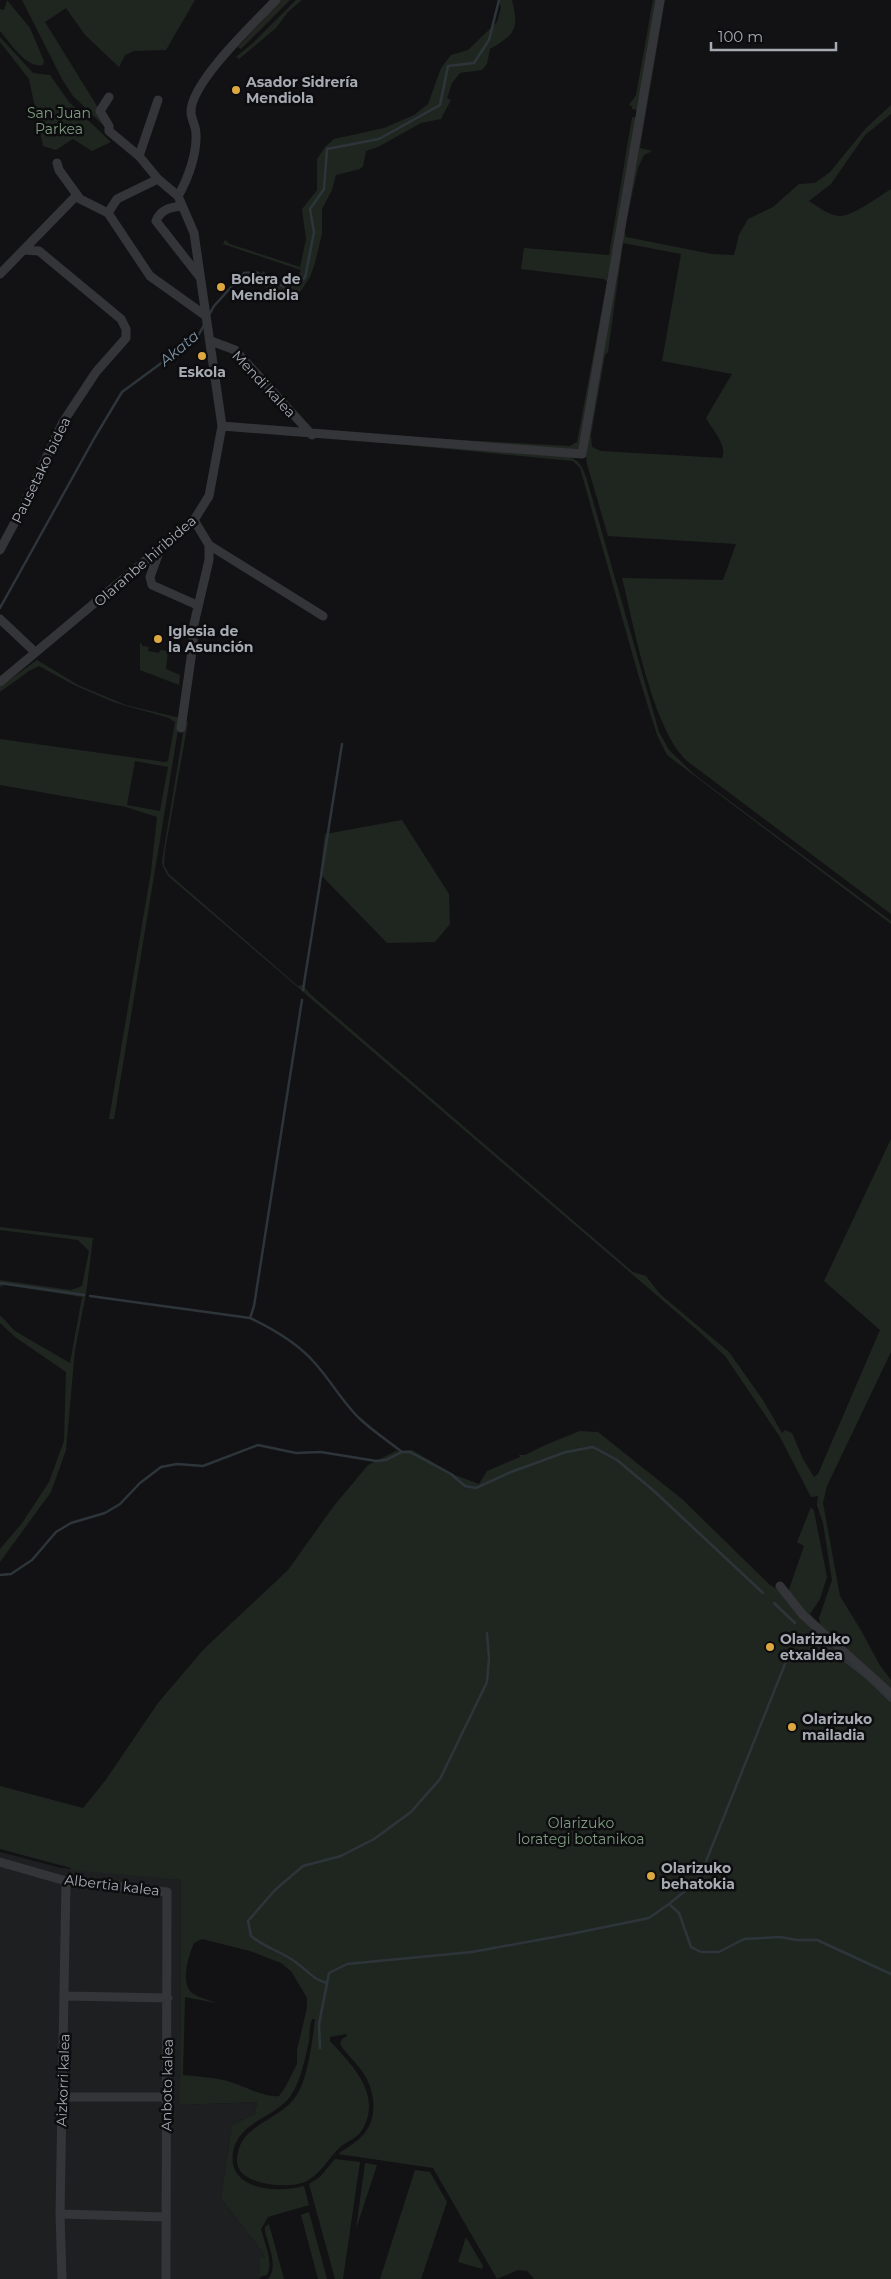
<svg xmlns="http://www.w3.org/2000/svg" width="891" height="2279" font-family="Montserrat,sans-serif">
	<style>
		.built { fill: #1e1f21 }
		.green { fill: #1f2620; fill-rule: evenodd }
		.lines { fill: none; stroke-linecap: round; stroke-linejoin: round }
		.stream { stroke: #2d353b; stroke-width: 2.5 }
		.minor { stroke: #343538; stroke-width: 9 }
		.poi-dot { fill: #dda741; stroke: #0d0d0f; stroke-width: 2 }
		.labels { text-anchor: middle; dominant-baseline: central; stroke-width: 5; stroke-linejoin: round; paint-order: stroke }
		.poi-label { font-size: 14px; font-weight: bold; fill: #a5aab3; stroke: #0d0d0f; text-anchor: start }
		.park-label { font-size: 14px; fill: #7e9c80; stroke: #0d0d0f }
		.street-label { font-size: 14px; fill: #a5aab3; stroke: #0d0d0f }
		.water-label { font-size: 15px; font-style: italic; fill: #8097aa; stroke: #0d0d0f }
	</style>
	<rect width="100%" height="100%" fill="#121214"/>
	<path class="built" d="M0,1852L61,1868L181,1880L180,2105L257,2102L255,2114L232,2125L221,2198L263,2253L265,2258H260V2279H0Z"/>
	<path class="green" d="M7,0L30,28L44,61L43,65C26,69 10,42 0,31V9L4,10Z
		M22,0H195L166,50L134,51L125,55L119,67L85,35L66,8L45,22L97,106L104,126L73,96L62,79Z
		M281,0H290L241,49L238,47Z
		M296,0H302L288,12L276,28L239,59L236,57L253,43Z
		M499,0H512C519,30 516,33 490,49L487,64L482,70L460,73L452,83L447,98L451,100L441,119L421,123L378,147L366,151L363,166L360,169L336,175L332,190L322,209V234L315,263L310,277L298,295C277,292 273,296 257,280L263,271C275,279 281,285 296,281L301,270L223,244L225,240L230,244L300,267L306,239L302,209L317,190V159L326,146L334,139L384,128L414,115L428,104L441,68L451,55L468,50L497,22L501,8Z
		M653,0H657L639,110L632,109V106L629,105L636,95Z
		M662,0H665L640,148L652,151L644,155L638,168L624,231L626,237L712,254L734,255L739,235L748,219L773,207L799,184L815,183L830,172L866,128L891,105V114L865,135L831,184L809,201C818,207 827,214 838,216C850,218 880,196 891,189V914L687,761C652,728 634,626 622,578L723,580L736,544L608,536L587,464L586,456ZM623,243L681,254L662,361L732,374L706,418C712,429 728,446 722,458L601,451L592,447L591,435L605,355L608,352Z
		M0,37L33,73L50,75L69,102L111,142L92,151L73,139L56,150L43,146L29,79L0,42Z
		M632,117L637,118L580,447L576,450L409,437L570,446L577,442L607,282L604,279L521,269L524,248L609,255Z
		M355,440L570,457C581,461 583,469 587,480L659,732L669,750L695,775L891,921V924L667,755L657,735L638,674L580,468L573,461Z
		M140,642L143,646L149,647L148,651L159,653L160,650L168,651L166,669L180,675L179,685L140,670Z
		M37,660L78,685L126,705L180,718L114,1119H109L151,872L157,817L126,807L0,785V739L165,762L168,761L175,722L169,718L113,702L74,685L39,666L29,671L0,692V687ZM135,761L168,767L160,811L127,805Z
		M185,721L188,722L165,851L164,865L169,874L298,986L303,985L310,994L633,1272L646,1276L660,1294L729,1352L763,1400L782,1433L785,1430L792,1433L803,1459L814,1477L818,1474L880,1330L824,1281L891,1139V1352L827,1486L823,1503L840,1596L862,1632L879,1664L891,1680V2279H534L527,2271L518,2270L497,2279L433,2168L338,2154C346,2148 356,2143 363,2135C379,2118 375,2089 362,2071C355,2061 346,2054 340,2044L342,2039L347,2036L346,2034L330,2037V2041C352,2065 383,2095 362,2130C358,2138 345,2142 339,2148C328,2159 321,2173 307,2181C290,2190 236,2186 237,2160C238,2125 276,2122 294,2099C308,2082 312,2042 315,2019H312C309,2027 310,2032 309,2041C305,2058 302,2076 293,2092C279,2118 239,2119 233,2152C227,2191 278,2193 304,2186L309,2205L268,2217L261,2229C264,2242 274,2263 267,2275L260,2277V2258H265L263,2253L221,2198L232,2125L255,2114L257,2102L180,2105L181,1880L71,1870V1868L0,1849V1786L83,1808L105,1781L158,1703L203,1650L288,1570L333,1507L368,1465L396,1451L412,1450L455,1475L479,1484L487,1471L520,1457L519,1455H525L545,1445L580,1431L598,1432L682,1499L770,1585L787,1595L804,1546L797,1542L811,1507L814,1511L827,1577L820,1599L810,1614L820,1624L819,1618L832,1580L823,1523L817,1505L818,1496L811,1497L780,1437L725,1356L696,1329L168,876L163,867L162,861ZM202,1939L250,1951L281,1963L291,1971L307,1998V2008L297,2050V2064L286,2086L279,2096C262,2098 238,2082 219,2079C207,2077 195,2076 183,2075L185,1997L216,2003C209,2000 196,1997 191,1992C180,1981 189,1955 194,1943Z
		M402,820L449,894L450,924L435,942L387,943L320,874L325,834Z
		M0,1227L93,1238L86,1294L75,1350L66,1450L51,1492L0,1562V1549L22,1523L49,1482L64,1441L66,1372L15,1337L0,1323V1315L15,1331L70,1363L82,1297L5,1285L0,1287V1280L71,1290L82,1286L89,1251L78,1240L0,1230Z
		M335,2159L360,2162L343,2279H335L309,2184L320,2177Z
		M365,2163L377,2165L356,2229Z
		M415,2170L430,2172L447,2202L421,2279H380Z
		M309,2212L327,2279H318L301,2215Z
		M269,2224L284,2279H268C279,2268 268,2244 265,2231V2227Z
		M466,2237L483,2266L482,2269L458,2262Z"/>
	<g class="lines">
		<path class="stream" d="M209,315L214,306L244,273L256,272L284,287L305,278L314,232L310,209L324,189L327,149L379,139L440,105L448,66L474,63L489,40L499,0
			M0,608L95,437L122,392L198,336L204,325
			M303,990L342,744
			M0,1283L84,1295
			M90,1296L250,1318C273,1329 296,1342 313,1361C330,1379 342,1402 360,1419C373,1431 388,1441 402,1452
			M250,1318L254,1306L302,1000
			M0,1575L11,1574L32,1560L56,1532L71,1523L105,1513L120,1504L140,1483L161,1467L177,1464L203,1466L258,1445L296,1453L321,1452L376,1461L386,1460L402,1452H410L451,1474L465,1486L476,1488L511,1472L566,1452L593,1447L617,1460L654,1491L763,1593
			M774,1603L795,1623
			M810,1633L868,1679L891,1701
			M787,1659L701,1874L690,1887L669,1904L679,1913L691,1947L701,1952H719L744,1939L780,1937L797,1940H817L891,1974
			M327,1983C314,1980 309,1972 298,1964C284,1952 265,1948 251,1936L248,1921L275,1890L303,1866L341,1856L374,1839L411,1812L440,1779L487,1682L489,1658L487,1633
			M320,2048L319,2024L329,1973L347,1964L472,1952L571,1934L649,1918L669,1904"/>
		<path class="minor" d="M139,156L158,100
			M57,163L59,170L80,199L108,213L150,276L206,316
			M178,196C188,179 197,154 196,134C196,126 191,119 191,112C190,83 256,21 276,0
			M182,206C171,207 161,209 156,221L199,276
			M108,213L117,199L158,179
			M0,274L77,195
			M211,341L235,350L312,435
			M222,426L582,454L660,0
			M209,545L323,616
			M161,547L150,577L152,585L197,605
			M0,550L23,507L63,422L96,372L126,338V329L121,319L39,251L24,250
			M0,619L35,652
			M0,682L194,520L209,496L222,426L194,233L178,196L158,179L139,156L109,131V126L100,111L109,97
			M181,728L193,644L194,624L209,560V545L194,520
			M780,1586L803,1615L891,1694
			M0,1862L66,1881L167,1892L166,2279
			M66,1996L168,1998
			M63,2097H167
			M60,2214L166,2217
			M62,2279L60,2214L66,1881"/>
	</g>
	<g class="poi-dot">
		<circle cx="236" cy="90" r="5"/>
		<circle cx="221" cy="287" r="5"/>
		<circle cx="202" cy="356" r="5"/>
		<circle cx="158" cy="639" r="5"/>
		<circle cx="770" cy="1647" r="5"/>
		<circle cx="792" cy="1727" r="5"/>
		<circle cx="651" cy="1876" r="5"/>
	</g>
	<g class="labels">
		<g class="poi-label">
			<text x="246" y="82">Asador Sidrería<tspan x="246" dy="16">Mendiola</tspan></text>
			<text x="231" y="279">Bolera de<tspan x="231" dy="16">Mendiola</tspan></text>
			<text x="202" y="372" text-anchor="middle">Eskola</text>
			<text x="168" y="631">Iglesia de<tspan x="168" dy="16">la Asunción</tspan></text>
			<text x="780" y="1639">Olarizuko<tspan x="780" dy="16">etxaldea</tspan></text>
			<text x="802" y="1719">Olarizuko<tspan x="802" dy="16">mailadia</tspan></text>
			<text x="661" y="1868">Olarizuko<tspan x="661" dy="16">behatokia</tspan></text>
		</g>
		<g class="park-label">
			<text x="59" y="113">San Juan<tspan x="59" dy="16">Parkea</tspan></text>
			<text x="581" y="1823">Olarizuko<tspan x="581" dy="16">lorategi botanikoa</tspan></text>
		</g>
		<g class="street-label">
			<text transform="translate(264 384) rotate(47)">Mendi kalea</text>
			<text transform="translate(41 470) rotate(-64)">Pausetako bidea</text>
			<text transform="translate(145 561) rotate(-41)">Olaranbe hiribidea</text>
			<text transform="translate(112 1885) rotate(7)">Albertia kalea</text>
			<text transform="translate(63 2080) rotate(-88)">Aizkorri kalea</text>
			<text transform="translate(167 2085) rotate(-89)">Anboto kalea</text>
		</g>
		<g class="water-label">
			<text transform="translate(179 348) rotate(-40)">Akata</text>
		</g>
	</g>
	<path d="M711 42v8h125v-8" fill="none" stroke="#a5aab3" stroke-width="2.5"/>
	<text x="718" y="42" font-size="15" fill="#a5aab3" stroke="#0d0d0f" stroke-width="4" paint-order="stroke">100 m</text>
</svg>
